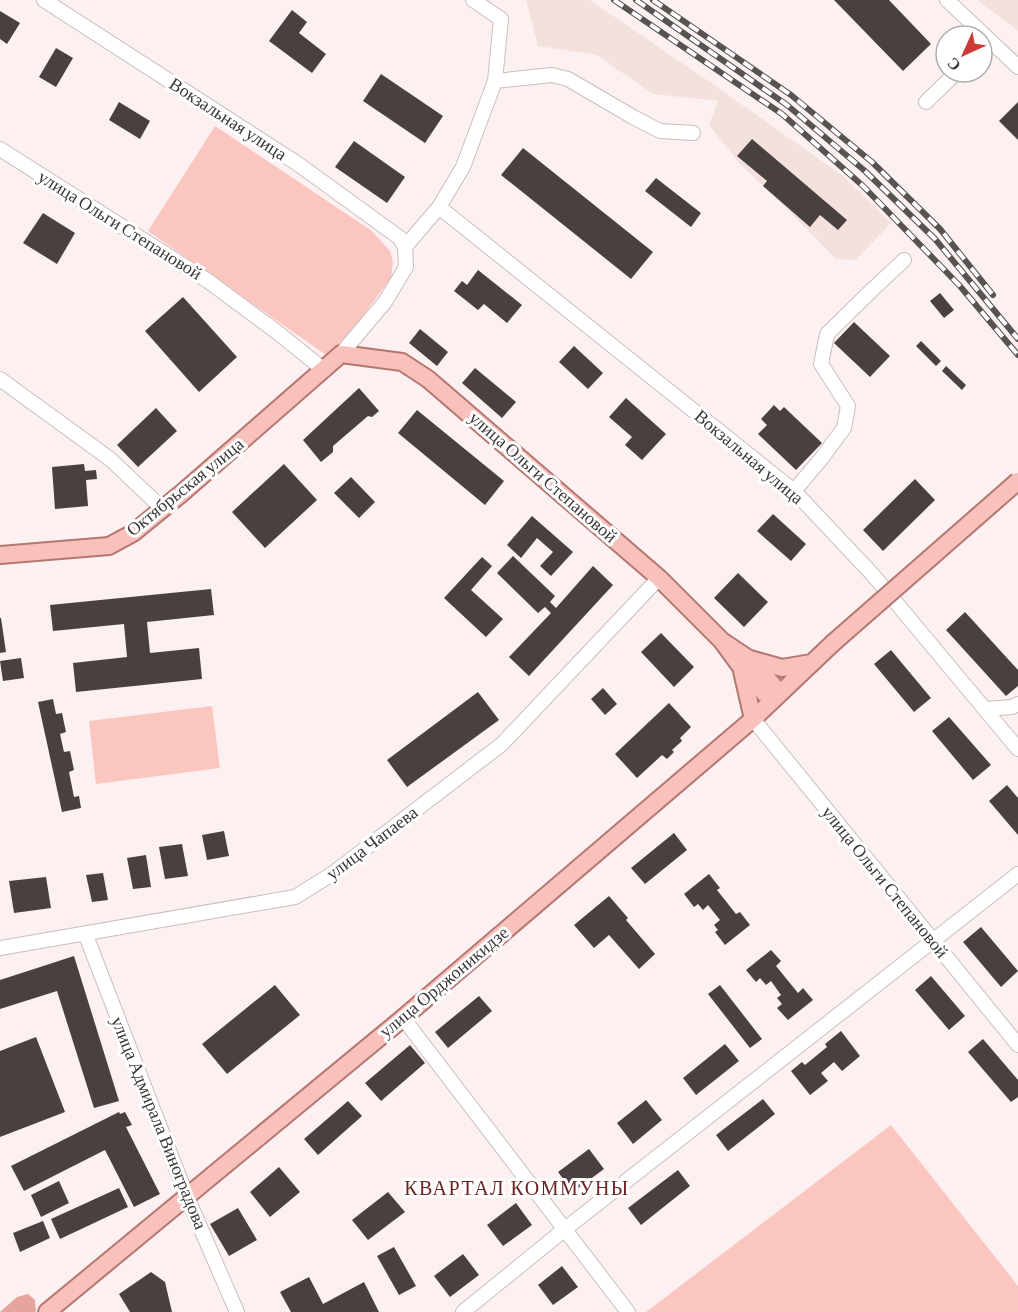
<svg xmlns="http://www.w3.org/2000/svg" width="1018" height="1312" font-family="'Crimson Pro',serif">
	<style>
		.built { fill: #f3e1de }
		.green { fill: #fbc6c0 }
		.forest { fill: #e6a49d }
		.building { fill: #494140 }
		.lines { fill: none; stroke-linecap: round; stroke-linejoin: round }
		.minor-casing { stroke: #c9bfbe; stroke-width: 16 }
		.major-casing { stroke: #b47671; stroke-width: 20 }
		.minor { stroke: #fff; stroke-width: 14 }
		.major { stroke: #f8c1bc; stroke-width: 16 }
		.rail-casing { stroke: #585353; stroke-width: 6 }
		.rail { stroke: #fff; stroke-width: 4; stroke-dasharray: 11; stroke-linecap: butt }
		.major-bridge-casing { stroke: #b47671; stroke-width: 20; stroke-linecap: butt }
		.major-bridge { stroke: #f8c1bc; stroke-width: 16 }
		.labels { text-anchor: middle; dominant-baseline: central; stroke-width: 6; stroke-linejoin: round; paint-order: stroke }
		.street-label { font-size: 18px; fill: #3c3838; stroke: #fff }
		.neighbourhood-label { font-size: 20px; letter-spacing: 1.5px; fill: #6a2522; stroke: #fff }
	</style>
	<rect width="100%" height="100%" fill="#fcf1f0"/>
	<path class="built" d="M526,0H590L727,94L843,176L891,223L856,260L836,259L788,210L740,164L709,125L718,101L653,94L597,55L538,46Z
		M977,0H1018V31Z"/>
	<path class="green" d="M215,126L372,231L390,251L393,262L391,278L358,322L329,357L148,231Z
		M212,706L220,768L96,784L89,721Z
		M891,1125L1018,1286V1312H646Z"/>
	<path class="forest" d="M28,1294L35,1300L36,1311L35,1312H0L17,1297Z"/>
	<path class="building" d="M834,0H889L931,44L903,71Z
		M292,10L307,22L299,33L326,54L312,73L269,41Z
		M0,11L20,23L7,44L0,39Z
		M56,48L73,58L56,87L39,77Z
		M381,74L443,116L425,143L363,101Z
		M119,102L150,121L140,139L109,120Z
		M1018,102V140L999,121Z
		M752,139L847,220L838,230L820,215L810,227L763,186L767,181L737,156Z
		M354,141L405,177L387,203L335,167Z
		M523,148L653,252L631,279L501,175Z
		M656,178L701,213L691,227L645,191Z
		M43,213L75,233L57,264L23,243Z
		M478,270L522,305L507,323L484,304L478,310L454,291L462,281L467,285Z
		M940,293L954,310L944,318L930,301Z
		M183,297L237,357L199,392L145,331Z
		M854,322L890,356L870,377L834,343Z
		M420,329L448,352L437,366L409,343Z
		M921,341L941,361L936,366L916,346Z
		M574,346L603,373L588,389L559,362Z
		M946,366L966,385L962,390L942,371Z
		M475,368L516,402L502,418L462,383Z
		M359,388L379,411L372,417L368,416L333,446V452L321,462L303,440Z
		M626,398L666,434L642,460L625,445L632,437L609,417Z
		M774,405L780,411L784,407L822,443L796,470L758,434L767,425L761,419Z
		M156,408L177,431L138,467L117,445Z
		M417,410L504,481L485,505L398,433Z
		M84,464L85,471L96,470L97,479L86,480L88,506L55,509L52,467Z
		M284,464L317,500L265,548L232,512Z
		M351,477L375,502L359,518L334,493Z
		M915,479L935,500L883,551L863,530Z
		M773,514L806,544L791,561L757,531Z
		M532,516L573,552L551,576L540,566L553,552L537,538L521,558L507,545Z
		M513,556L555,596L550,602L556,608L593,566L613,585L529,676L509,657L551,613L545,607L538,613L497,573Z
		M482,557L492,566L471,590L503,619L486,637L444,598Z
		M738,573L768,602L744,627L714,598Z
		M211,589L214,615L147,622L150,653L199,648L202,679L76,692L73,663L127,657L124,624L53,631L50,605Z
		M965,612L1018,670V686L1006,696L946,630Z
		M0,618H1L6,652L0,653Z
		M661,633L694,667L674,687L641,652Z
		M891,650L931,698L914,712L874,664Z
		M21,658L24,678L3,681L0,661Z
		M603,688L617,704L605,715L591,699Z
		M478,692L499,720L407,787L387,760Z
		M53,699L56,714L62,713L66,732L60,734L64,752L70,751L74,770L69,772L74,797L79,796L81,808L62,812L38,702Z
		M669,703L691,727L680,738L682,741L672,750L674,752L667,759L662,755L637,778L615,754Z
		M949,717L991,765L973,780L932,731Z
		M1007,785L1018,798V835L989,801Z
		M224,831L229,856L207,860L202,835Z
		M674,833L687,850L645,884L631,868Z
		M182,844L188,876L165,879L159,847Z
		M146,855L151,887L133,889L127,858Z
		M103,873L108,900L92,902L86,875Z
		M709,874L720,888L717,890L736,914L740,912L750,925L725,945L715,932L718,930L714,925L720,920L708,905L703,910L698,904L694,907L684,894Z
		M46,877L51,908L14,913L9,881Z
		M609,896L628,918L626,920L655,954L639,969L609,935L594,948L574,925Z
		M981,927L1018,971L1001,987L963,942Z
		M771,950L781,961L776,966L798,993L803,988L813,1000L788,1020L777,1008L782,1004L777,998L781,995L771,981L766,985L760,978L756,982L746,970Z
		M74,956L119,1101L94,1108L57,991L0,1009V980Z
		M931,976L965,1016L949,1030L915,990Z
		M275,985L300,1015L227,1074L202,1044Z
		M720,985L762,1039L750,1048L708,994Z
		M479,996L492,1011L448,1048L435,1032Z
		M841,1031L860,1056L842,1071L834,1062L821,1073L828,1081L810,1095L791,1071L802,1062L805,1065L827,1047L825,1044Z
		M36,1037L65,1112L0,1137V1051Z
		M983,1039L1018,1080V1097L1011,1102L968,1052Z
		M725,1044L739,1061L696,1095L683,1078Z
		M410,1045L425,1063L381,1101L365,1083Z
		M763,1099L775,1114L728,1151L716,1135Z
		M646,1100L662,1120L633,1144L617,1123Z
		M348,1101L362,1116L318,1155L304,1139Z
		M119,1112L120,1114L125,1112L132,1125L126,1127L160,1194L134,1207L105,1150L24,1191L11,1166Z
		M589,1149L604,1169L573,1192L558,1172Z
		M279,1167L300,1192L270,1217L250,1192Z
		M678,1170L690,1186L641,1225L628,1208Z
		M59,1181L69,1203L41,1217L31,1195Z
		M119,1188L128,1207L60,1239L51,1219Z
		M388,1192L405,1212L368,1240L352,1220Z
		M516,1203L532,1225L503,1246L487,1225Z
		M238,1208L257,1240L229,1256L210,1224Z
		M43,1221L50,1238L20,1252L13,1233Z
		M394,1247L416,1286L399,1295L377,1256Z
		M463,1254L479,1275L450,1297L434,1276Z
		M562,1266L578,1287L553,1305L538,1285Z
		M151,1272L165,1282L172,1312H130L119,1294Z
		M309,1277L323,1304L364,1282L379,1312H291L280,1292Z"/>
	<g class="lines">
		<g class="minor-casing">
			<path id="minor" d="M44,0L298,164L400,238L405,247
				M947,0L1018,67
				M495,81L552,75L568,79L633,117L660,131L693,133
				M926,102L957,72
				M0,149L208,281L277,332L324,370
				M439,207L794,491L873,575L1018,749
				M341,354L385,302L406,267L405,247L439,207L463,167L495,81L501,19L473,0
				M0,379L110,459L163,509
				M794,491L821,459L844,428L848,406L821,364L827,334L873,289L904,260
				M986,709L1012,707L1018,704
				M753,719L1018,1045
				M85,933L187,1197L237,1312
				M0,948L295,897L332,874L502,744L659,578
				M403,1018L628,1312
				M463,1312L565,1229L1018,874"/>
		</g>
		<g class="major-casing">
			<path id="major" d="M0,555L109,546L133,533L182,493L341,354L402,362L428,379L659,578L722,641L741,667L764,693L775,698L773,685L749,659L722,641
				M750,659L782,668L811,663
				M742,671L753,719
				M47,1312L403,1018L753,719L833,643"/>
		</g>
		<use href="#minor" class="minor"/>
		<use href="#major" class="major"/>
		<g class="rail-casing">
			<path id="rail" d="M614,0L782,114L863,186L959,285L1018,355
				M636,0L787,105L865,171L935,239L1018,339
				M653,0L791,95L872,162L940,229L993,295"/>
		</g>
		<use href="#rail" class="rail"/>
		<g class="major-bridge-casing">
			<path id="major-bridge" d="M833,643L1018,481"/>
		</g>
		<use href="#major-bridge" class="major-bridge"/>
	</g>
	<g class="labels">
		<g class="street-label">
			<text transform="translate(228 119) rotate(33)">Вокзальная улица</text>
			<text transform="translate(120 225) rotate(32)">улица Ольги Степановой</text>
			<text transform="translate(749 457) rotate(40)">Вокзальная улица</text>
			<text transform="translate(543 477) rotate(41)">улица Ольги Степановой</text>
			<text transform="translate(185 487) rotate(-39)">Октябрьская улица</text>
			<text transform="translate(372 843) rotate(-37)">улица Чапаева</text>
			<text transform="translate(885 882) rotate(51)">улица Ольги Степановой</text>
			<text transform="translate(444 982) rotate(-40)">улица Орджоникидзе</text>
			<text transform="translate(159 1123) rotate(68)">улица Адмирала Виноградова</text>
		</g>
		<g class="neighbourhood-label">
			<text x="517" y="1188">КВАРТАЛ КОММУНЫ</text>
		</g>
	</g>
	<g transform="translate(964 54) rotate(225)"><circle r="28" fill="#ffffff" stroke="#b1afaf" stroke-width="1.5"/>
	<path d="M0-4.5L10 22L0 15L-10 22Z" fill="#cb3c39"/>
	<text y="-9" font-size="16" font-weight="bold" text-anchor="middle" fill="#3c3838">С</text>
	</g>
</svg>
